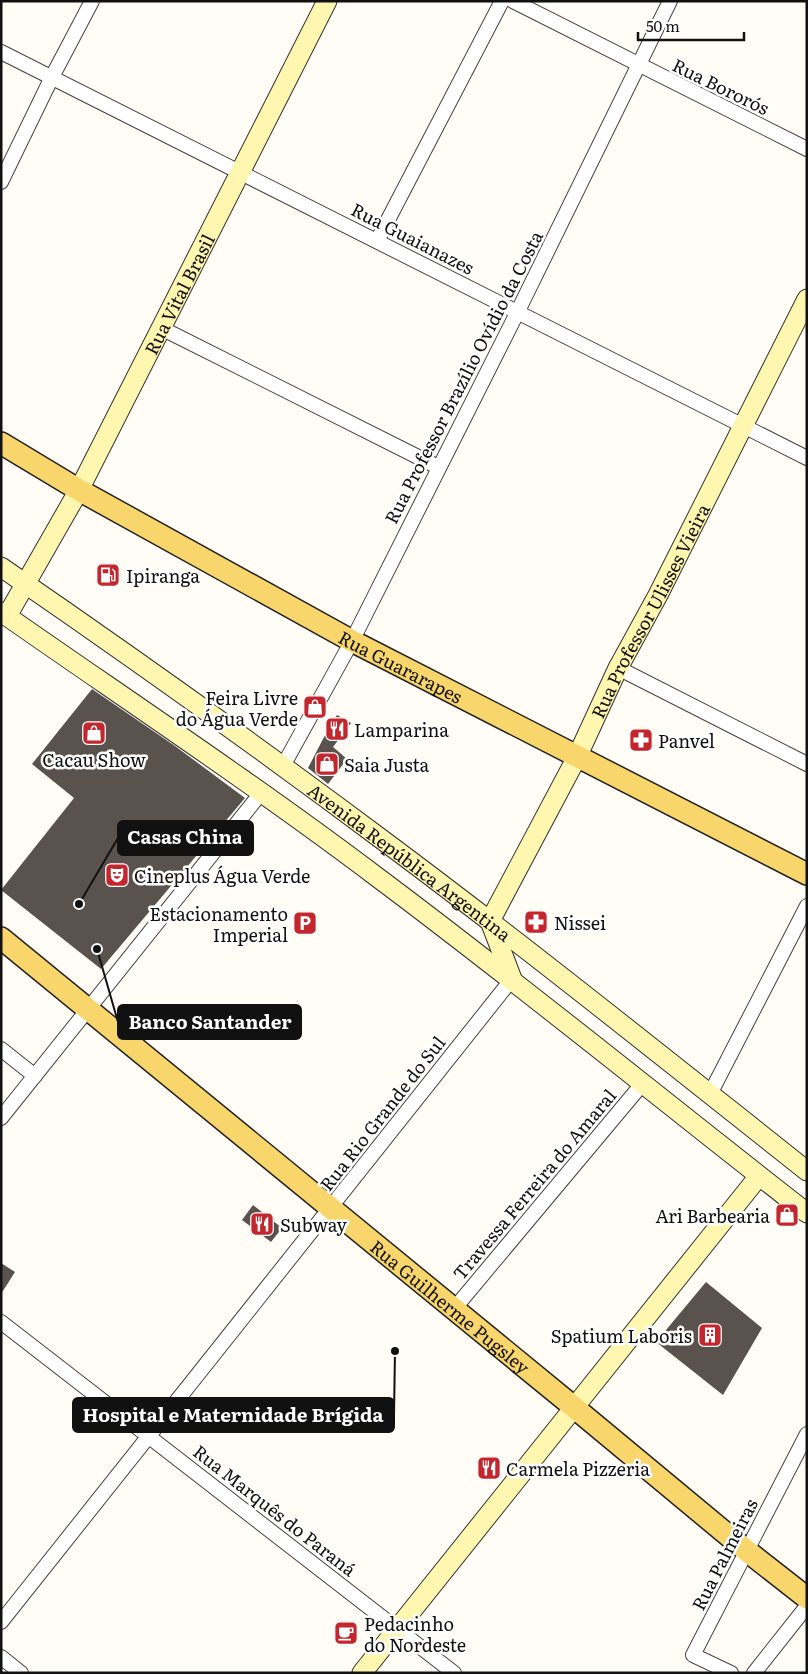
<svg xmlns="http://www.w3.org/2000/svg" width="808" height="1674" font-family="Literata,serif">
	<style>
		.building { fill: #5a524d }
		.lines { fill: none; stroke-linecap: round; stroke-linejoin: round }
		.street-casing { stroke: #444; stroke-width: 16 }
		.secondary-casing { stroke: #333; stroke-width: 21 }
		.primary-casing { stroke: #222; stroke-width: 24 }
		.street { stroke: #fff; stroke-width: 14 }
		.secondary { stroke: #fff6b0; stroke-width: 19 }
		.primary { stroke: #f9d66b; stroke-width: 21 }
		.labels { text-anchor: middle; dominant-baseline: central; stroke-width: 5; stroke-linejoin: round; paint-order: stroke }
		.street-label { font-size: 18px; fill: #111; stroke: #fff }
		.poi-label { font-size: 18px; fill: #111; stroke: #fff; text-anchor: start }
		.leader { fill: none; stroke: #111; stroke-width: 2 }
		.callout-dot { fill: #111; stroke: #fff; stroke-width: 2 }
		.callout { fill: #111; stroke: #111; stroke-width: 2 }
		.callout-label { font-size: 19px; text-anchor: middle; font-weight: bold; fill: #fff }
	</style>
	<rect width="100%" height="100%" fill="#fffdf5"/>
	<path class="building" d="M92,689L175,746L245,798L101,969L1,890L74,798L32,764Z
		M337,715L351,723L333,747L347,759L328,784L308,768L323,739Z
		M253,1205L282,1228L271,1242L242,1220Z
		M1,1263L15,1272L1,1294Z
		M706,1282L762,1328L723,1395L656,1342Z"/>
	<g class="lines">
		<g class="street-casing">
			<path id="street" d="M513,1L807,149
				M1,52L807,458
				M1,182L52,77L92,1
				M377,241L502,1
				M161,328L438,467
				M618,668L807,764
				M283,766L352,641L517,313L670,1
				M1,1049L35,1076
				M710,1094L807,906
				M1,1118L261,793
				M454,1309L643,1083
				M1,1322L454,1673
				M1,1622L512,979
				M1,1657L21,1673
				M731,1673L693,1655L807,1434
				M754,1673L807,1606"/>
		</g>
		<g class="secondary-casing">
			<g id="secondary">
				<path id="s1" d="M1,567C132,657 261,749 388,844C530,950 668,1061 807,1171"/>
				<path d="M1,612C127,700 255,785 377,877C523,986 663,1101 807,1213"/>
				<path id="s2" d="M7,616L79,490L327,1"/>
				<path id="s3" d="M512,979L490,921L577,757L618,668L658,595L807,299"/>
				<path d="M362,1673L759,1176"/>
			</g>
		</g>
		<g class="primary-casing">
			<g id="primary">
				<path id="s4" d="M1,443L79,490L352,641L807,874"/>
				<path id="s5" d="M1,938L564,1399L747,1551L807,1598"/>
			</g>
		</g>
		<use href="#street" class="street"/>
		<use href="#secondary" class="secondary"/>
		<use href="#primary" class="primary"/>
	</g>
	<defs>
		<g id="fuel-square" transform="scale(1.25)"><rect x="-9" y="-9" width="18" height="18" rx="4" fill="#c4262e" stroke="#fff"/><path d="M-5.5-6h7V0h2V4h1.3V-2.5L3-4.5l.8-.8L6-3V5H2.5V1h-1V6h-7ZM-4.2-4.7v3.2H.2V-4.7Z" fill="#fff"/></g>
		<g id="shop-square" transform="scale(1.25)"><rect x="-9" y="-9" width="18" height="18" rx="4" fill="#c4262e" stroke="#fff"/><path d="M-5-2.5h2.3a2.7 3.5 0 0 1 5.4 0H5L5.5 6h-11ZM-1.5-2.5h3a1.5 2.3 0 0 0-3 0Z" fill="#fff"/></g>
		<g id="restaurant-square" transform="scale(1.25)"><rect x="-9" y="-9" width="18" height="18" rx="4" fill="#c4262e" stroke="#fff"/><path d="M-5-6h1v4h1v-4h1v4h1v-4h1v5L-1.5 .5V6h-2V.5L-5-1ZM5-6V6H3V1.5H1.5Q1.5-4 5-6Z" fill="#fff"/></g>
		<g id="pharmacy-square" transform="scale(1.25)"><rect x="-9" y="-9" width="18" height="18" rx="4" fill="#c4262e" stroke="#fff"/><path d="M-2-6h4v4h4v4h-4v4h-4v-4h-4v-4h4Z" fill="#fff"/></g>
		<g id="theatre-square" transform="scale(1.25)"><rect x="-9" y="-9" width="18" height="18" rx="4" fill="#c4262e" stroke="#fff"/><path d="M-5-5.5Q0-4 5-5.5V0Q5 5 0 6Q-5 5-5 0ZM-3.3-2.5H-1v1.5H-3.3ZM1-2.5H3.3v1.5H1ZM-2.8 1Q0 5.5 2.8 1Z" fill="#fff"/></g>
		<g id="parking-square" transform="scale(1.25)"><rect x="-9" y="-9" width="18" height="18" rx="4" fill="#c4262e" stroke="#fff"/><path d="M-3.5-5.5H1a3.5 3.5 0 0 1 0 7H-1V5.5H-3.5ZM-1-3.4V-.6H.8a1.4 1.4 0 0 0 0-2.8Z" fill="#fff"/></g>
		<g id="building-square" transform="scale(1.25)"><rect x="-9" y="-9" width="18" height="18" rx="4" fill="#c4262e" stroke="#fff"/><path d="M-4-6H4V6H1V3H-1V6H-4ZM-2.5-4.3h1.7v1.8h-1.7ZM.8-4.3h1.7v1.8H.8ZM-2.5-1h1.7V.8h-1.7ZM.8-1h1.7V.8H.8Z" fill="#fff"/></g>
		<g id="cafe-square" transform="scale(1.25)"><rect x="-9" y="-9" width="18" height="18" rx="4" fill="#c4262e" stroke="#fff"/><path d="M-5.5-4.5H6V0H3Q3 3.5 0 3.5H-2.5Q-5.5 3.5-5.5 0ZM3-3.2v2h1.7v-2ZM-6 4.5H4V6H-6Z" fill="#fff"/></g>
	</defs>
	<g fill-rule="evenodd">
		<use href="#fuel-square" x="108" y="575"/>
		<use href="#shop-square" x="315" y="707"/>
		<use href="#restaurant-square" x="337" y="729"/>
		<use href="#shop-square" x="94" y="733"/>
		<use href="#pharmacy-square" x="641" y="740"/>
		<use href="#shop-square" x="327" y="764"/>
		<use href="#theatre-square" x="117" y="875"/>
		<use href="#pharmacy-square" x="536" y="922"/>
		<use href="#parking-square" x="305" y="923"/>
		<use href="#shop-square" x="787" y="1215"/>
		<use href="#restaurant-square" x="262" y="1224"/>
		<use href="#building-square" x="710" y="1335"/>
		<use href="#restaurant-square" x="489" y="1468"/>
		<use href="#cafe-square" x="346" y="1633"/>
	</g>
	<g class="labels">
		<g class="street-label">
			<text transform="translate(721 86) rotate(26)">Rua Bororós</text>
			<text transform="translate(413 238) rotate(27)">Rua Guaianazes</text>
			<text stroke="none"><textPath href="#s2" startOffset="365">Rua Vital Brasil</textPath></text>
			<text transform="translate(463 377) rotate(-63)">Rua Professor Brazílio Ovídio da Costa</text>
			<text stroke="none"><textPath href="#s3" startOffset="411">Rua Professor Ulisses Vieira</textPath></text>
			<text stroke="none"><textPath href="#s4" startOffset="458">Rua Guararapes</textPath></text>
			<text stroke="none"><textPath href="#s1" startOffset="504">Avenida República Argentina</textPath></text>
			<text transform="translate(382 1113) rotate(-52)">Rua Rio Grande do Sul</text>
			<text transform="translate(534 1184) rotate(-50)">Travessa Ferreira do Amaral</text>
			<text stroke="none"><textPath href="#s5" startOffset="581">Rua Guilherme Pugsley</textPath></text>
			<text transform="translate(275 1510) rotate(38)">Rua Marquês do Paraná</text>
			<text transform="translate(724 1554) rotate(-63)">Rua Palmeiras</text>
		</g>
		<g class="poi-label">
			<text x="126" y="575">Ipiranga</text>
			<text x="298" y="697" text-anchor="end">Feira Livre<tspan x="298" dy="21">do Água Verde</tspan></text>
			<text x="354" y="729">Lamparina</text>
			<text x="658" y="740">Panvel</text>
			<text x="94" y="759" text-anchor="middle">Cacau Show</text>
			<text x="344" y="764">Saia Justa</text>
			<text x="134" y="875">Cineplus Água Verde</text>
			<text x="288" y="913" text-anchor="end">Estacionamento<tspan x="288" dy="21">Imperial</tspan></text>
			<text x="554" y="922">Nissei</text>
			<text x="770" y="1215" text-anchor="end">Ari Barbearia</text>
			<text x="280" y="1224">Subway</text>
			<text x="692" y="1335" text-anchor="end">Spatium Laboris</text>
			<text x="506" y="1468">Carmela Pizzeria</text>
			<text x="364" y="1623">Pedacinho<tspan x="364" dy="21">do Nordeste</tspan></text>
		</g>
	</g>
	<path class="leader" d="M79 904L118 838M97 949L118 1022M395 1351L394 1415"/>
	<g class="callout-dot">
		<circle cx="79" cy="904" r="5"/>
		<circle cx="97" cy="949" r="5"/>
		<circle cx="395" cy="1351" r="5"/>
	</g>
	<g class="callout">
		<rect x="118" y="821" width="135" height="34" rx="5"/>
		<rect x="118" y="1005" width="183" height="34" rx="5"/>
		<rect x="73" y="1398" width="321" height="34" rx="5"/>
	</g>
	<g class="callout-label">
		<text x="185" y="844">Casas China</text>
		<text x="210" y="1029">Banco Santander</text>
		<text x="233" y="1422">Hospital e Maternidade Brígida</text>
	</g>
	<rect width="808" height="1674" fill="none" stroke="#111111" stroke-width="5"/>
	<path d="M638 32v8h106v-8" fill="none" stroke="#111111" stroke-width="2.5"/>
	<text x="646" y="32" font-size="15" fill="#111111" stroke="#ffffff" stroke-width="4" paint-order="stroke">50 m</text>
</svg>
